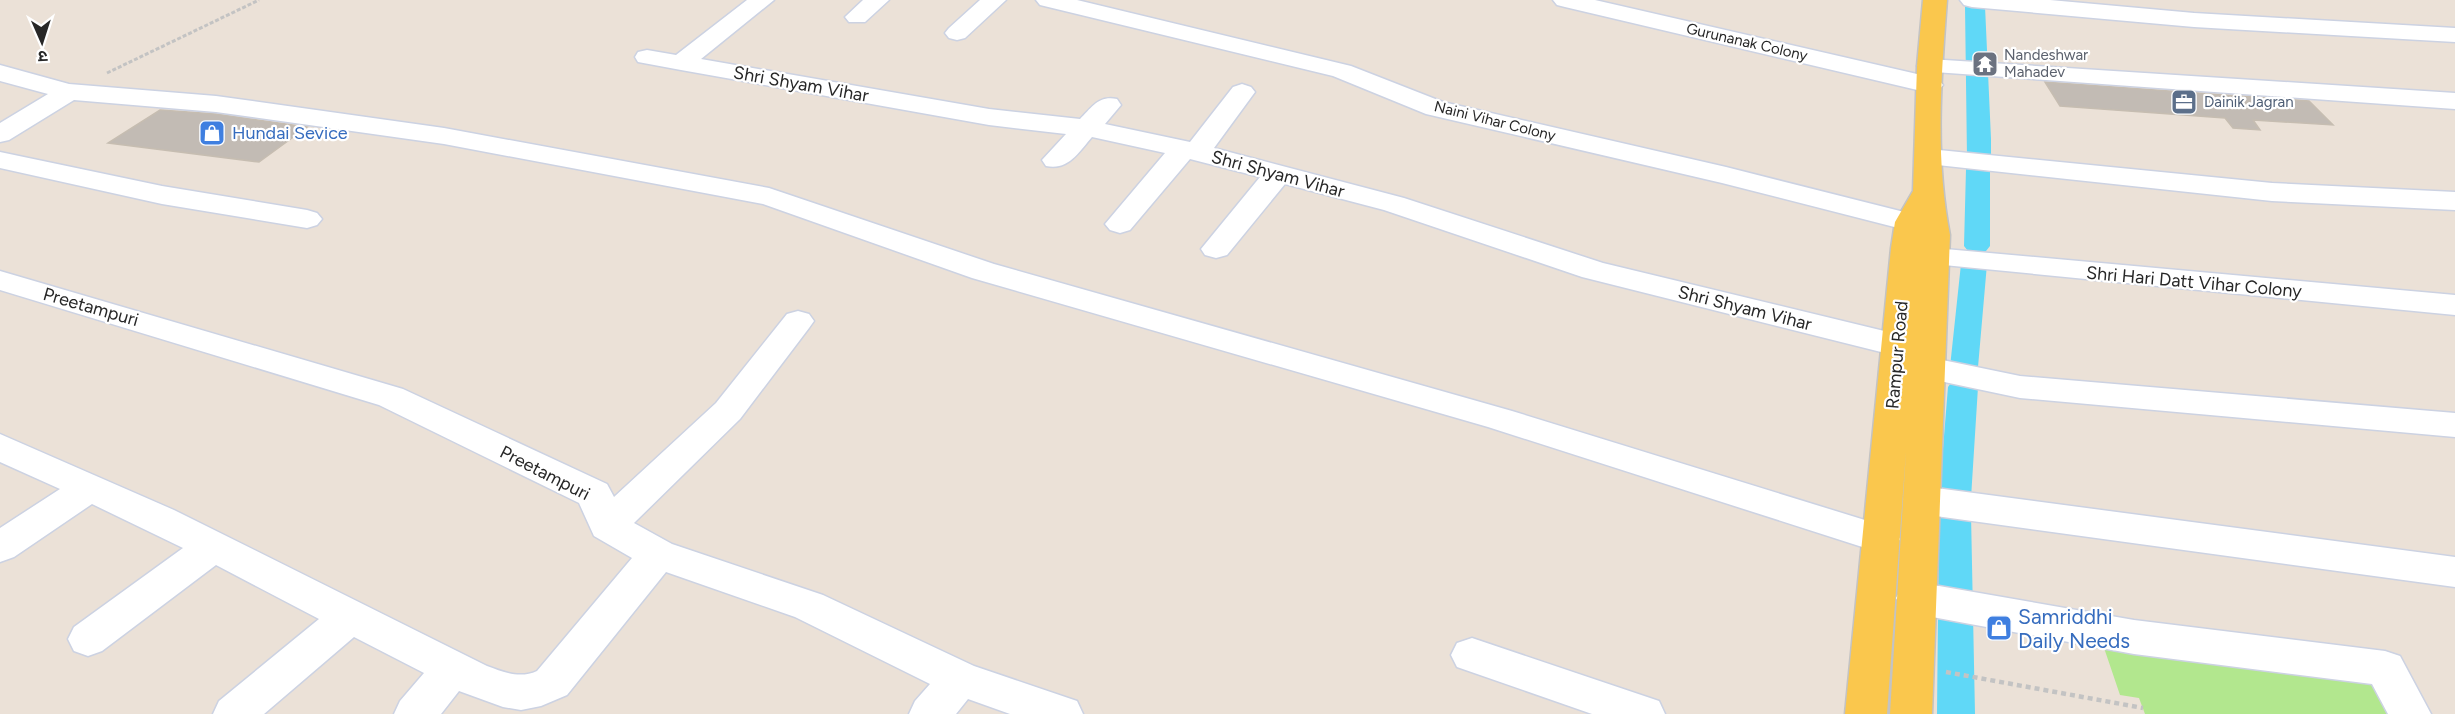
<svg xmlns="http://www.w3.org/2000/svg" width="2455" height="714" font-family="Figtree,'Noto Sans Devanagari',sans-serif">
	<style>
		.green { fill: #b2e78e }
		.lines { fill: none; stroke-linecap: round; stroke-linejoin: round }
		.canal { fill: #60d8f7; fill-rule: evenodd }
		.building { fill: #c2bbb4; stroke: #c6bdb1; stroke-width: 1.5 }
		.minor-casing { stroke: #ccd2e2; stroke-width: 3 }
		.major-casing { stroke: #c3c3c3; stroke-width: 3 }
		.path-far1 { stroke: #c3c3c3; stroke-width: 3; stroke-dasharray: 4 2; stroke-linecap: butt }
		.path { stroke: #c3c3c3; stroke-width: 4.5; stroke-dasharray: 5 4; stroke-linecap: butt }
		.minor { fill: #fff; fill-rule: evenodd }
		.major { fill: #fac74d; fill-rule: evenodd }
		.labels { text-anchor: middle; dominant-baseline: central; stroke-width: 4.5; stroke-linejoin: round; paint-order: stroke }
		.far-street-label { font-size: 15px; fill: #272727; stroke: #fff }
		.far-worship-label { font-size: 15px; fill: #5b616d; stroke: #fff; text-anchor: start }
		.far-service-label { font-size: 15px; fill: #4e5e75; stroke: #fff; text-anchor: start }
		.street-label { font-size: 18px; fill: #272727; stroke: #fff }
		.shop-label { font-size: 18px; fill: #366cbe; stroke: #fff; text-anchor: start }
		.near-shop-label { font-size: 21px; fill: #366cbe; stroke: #fff; text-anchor: start }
	</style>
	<rect width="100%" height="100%" fill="#ebe1d7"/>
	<path class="green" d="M2101,639L2370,673L2392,714H2145L2139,698L2120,695Z"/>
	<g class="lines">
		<path class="canal" d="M1975,0L1982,2L1985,6L1991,139V158L1985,164L1990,169V246L1986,251L1977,254L1968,251L1964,246L1966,169L1972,163L1967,158L1965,6L1968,2Z
			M1974,256L1983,258L1987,264L1978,367L1974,374L1964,377L1954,374L1950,367L1961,264L1965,258Z
			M1963,377L1973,380L1978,387L1971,498L1967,506L1971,514L1975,714H1937L1939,514L1943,506L1939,498L1948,387L1953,380Z"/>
	</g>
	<path class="building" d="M2045,82L2309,101L2333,125L2253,120L2260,130L2233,128L2225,118L2060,106Z
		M160,110L216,114L307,127L259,162L108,143Z"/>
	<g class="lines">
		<g class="minor-casing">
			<path id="minor" d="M747,0H774L701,59L989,109L1080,119C1092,107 1099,95 1117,99L1121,105L1105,124L1190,142L1233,87L1242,84L1251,87L1255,92L1214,148L1404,198L1603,263L1909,337L1913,345L1909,353L1897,356L1582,277L1384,210L1285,184L1227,255L1216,258L1205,255L1201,249L1260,177L1190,159L1130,230L1120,233L1110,230L1105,224L1165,153L1092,137C1079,152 1068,171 1046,166L1042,160L1066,134L989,125L681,70L638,62L635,57L638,52L647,50L676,55Z
				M863,0H889L865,22H849L845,17Z
				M980,0H1006L965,38L957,40L949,38L945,33L949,28Z
				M1036,0H1077L1351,66L1443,102L1726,167L1920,216L1925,222L1920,228L1910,231L1722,183L1426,114L1333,76L1040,5Z
				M1553,0H1595L1930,77L1939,80L1943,85L1939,90L1930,93L1565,7L1557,5Z
				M1960,0H2050L2194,13L2455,28V42L2194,27L1972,7L1964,5Z
				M1929,59L2455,93V109L1920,71L1917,66L1920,61Z
				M0,65L69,84L216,96L444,128L769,188L994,264L1512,411L1881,525L1894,529L1900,539L1894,549L1881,553L1488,427L972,278L763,204L444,144L216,112L74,100L9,140L0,142V123L48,94L0,81Z
				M1929,149L2272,183L2455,192V210L2272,201L1919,163L1915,157L1919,151Z
				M0,152L162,186L307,210L317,213L322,219L317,225L307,228L162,204L0,168Z
				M1934,248L2455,295V315L1923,263L1919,257L1923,251Z
				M0,271L403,389L607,484L614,497L716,403L787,314L798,311L809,314L814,321L809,328L740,419L634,523L672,544L823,595L974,666L1077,701L1083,714H1010L968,699L956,714H909L915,701L930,684L795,617L666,572L567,695L541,706L521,710L503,707L459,691L441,714H394L400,701L424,673L354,637L264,714H213L219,701L319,619L216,565L102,651L88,656L74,651L68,639L74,627L183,548L92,504L14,557L0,562V528L60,489L0,462V434L174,510L487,666C503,672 520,679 537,671L632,558L594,536L579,503L379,405L0,290Z
				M1928,357L2020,376L2455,413V437L2020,398L1916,376L1911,368L1916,360Z
				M1921,486L2455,557V587L1921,514L1908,510L1903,500L1908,490Z
				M1916,582L2134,620L2385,651L2400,656L2431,714H2388L2372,684L2134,654L1916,614L1902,609L1896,598L1902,587Z
				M1472,638L1659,701L1665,714H1592L1457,667L1451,655L1457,643Z"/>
		</g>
		<g class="major-casing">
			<path id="major" d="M1923,0H1947C1941,78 1935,158 1950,235L1932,714H1890L1906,451L1887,714H1845L1891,248L1895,222L1913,191L1917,66Z"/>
		</g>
		<path class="path-far1" d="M107,73L259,0"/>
		<path class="path" d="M1946,672L2143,708"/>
		<use href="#minor" class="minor"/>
		<use href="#major" class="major"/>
	</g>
	<defs>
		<g id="temple-square" transform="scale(1.35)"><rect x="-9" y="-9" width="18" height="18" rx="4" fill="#6b7280" stroke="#fff"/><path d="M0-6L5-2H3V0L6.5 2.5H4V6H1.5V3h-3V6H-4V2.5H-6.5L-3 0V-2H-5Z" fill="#fff"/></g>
		<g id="office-square" transform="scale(1.35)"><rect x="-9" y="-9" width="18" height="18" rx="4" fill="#5c6f8a" stroke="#fff"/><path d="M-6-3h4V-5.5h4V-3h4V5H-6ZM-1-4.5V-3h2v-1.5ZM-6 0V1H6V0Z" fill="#fff"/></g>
		<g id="shop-square" transform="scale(1.35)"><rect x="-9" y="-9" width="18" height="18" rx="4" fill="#3f7fe0" stroke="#fff"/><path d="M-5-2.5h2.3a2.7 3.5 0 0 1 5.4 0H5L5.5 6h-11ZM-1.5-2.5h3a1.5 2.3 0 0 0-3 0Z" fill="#fff"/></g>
	</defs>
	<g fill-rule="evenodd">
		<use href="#temple-square" x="1985" y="64"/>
		<use href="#office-square" x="2184" y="102"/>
		<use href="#shop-square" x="212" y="133"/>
		<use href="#shop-square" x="1999" y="628"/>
	</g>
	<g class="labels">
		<g class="far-street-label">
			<text transform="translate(1747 42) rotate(13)">Gurunanak Colony</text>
			<text transform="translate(1495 121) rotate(14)">Naini Vihar Colony</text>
		</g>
		<g class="far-worship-label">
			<text x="2004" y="55">Nandeshwar<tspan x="2004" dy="17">Mahadev</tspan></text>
		</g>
		<g class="far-service-label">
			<text x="2204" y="102">Dainik Jagran</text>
		</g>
		<g class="street-label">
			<text transform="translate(801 84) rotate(10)">Shri Shyam Vihar</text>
			<text transform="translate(1278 174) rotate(15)">Shri Shyam Vihar</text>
			<text transform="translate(2194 282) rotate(5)">Shri Hari Datt Vihar Colony</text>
			<text transform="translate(91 307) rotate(16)">Preetampuri</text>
			<text transform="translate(1745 308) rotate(14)">Shri Shyam Vihar</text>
			<text transform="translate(1897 355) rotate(-85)">Rampur Road</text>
			<text transform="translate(545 473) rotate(27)">Preetampuri</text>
		</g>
		<g class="shop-label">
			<text x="232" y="133">Hundai Sevice</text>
		</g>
		<g class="near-shop-label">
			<text x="2018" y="616">Samriddhi<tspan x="2018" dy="24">Daily Needs</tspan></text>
		</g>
	</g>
	<g transform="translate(42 42) rotate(177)" stroke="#ffffff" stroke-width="4.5" paint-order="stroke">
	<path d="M0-4.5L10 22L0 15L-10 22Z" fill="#272727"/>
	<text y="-9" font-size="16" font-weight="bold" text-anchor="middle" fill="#272727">उ</text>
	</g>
</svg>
